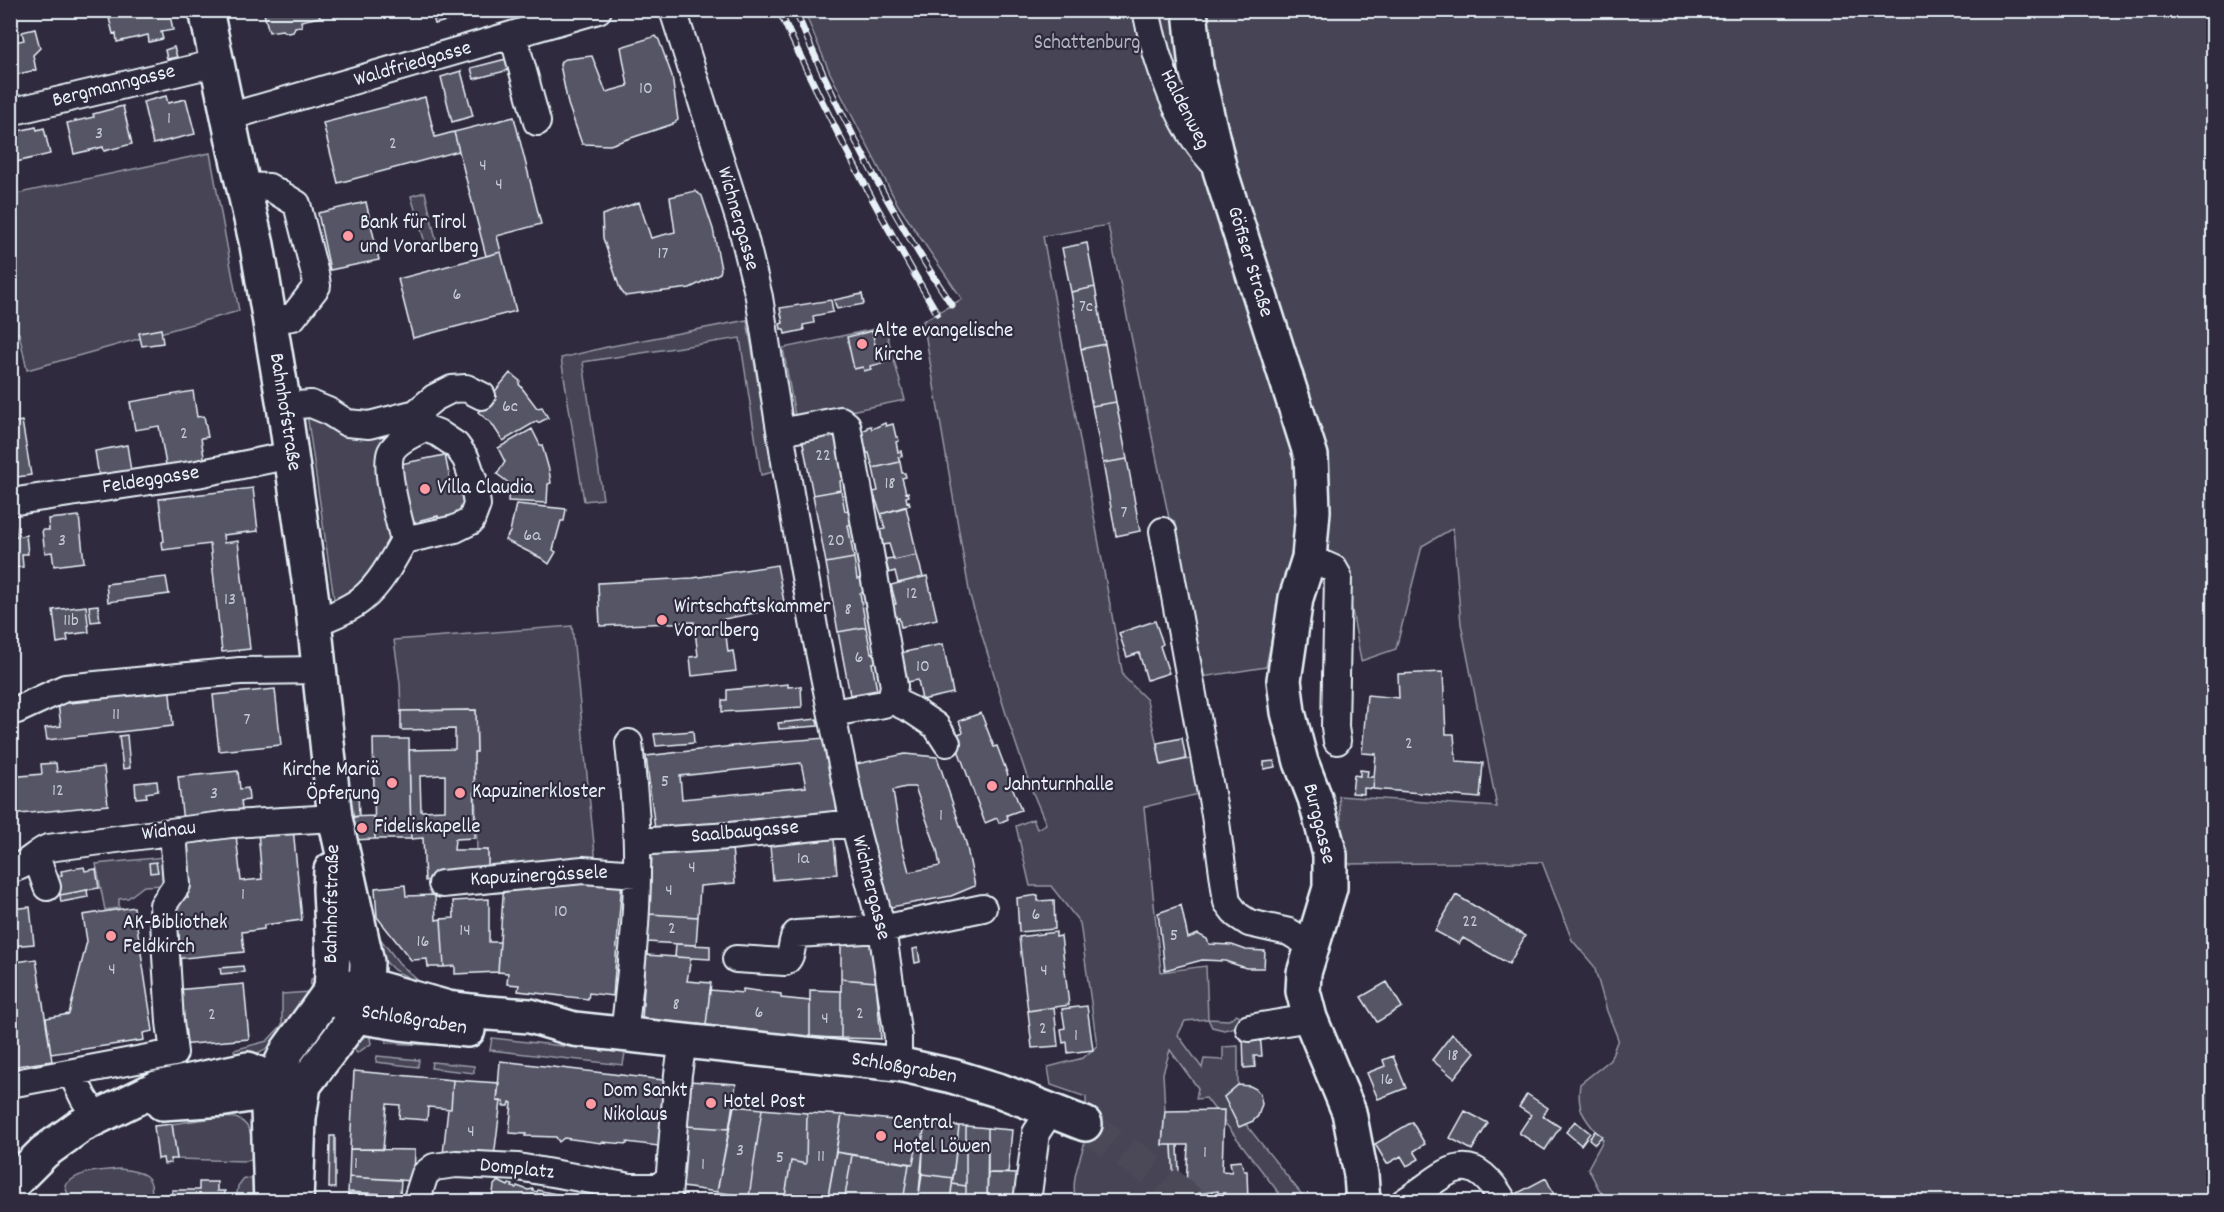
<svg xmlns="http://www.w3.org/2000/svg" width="2224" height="1212" font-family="Dekko,sans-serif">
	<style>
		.green { fill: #464455; stroke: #979aa6; stroke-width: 1.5 }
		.building { fill: #575565; stroke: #e8f1f8; stroke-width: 1.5; fill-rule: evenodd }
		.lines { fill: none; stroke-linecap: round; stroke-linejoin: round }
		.major-tunnel { stroke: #4b4859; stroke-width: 33; stroke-dasharray: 33 16; stroke-linecap: butt }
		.minor-casing { stroke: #e8f1f8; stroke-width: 30 }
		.major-casing { stroke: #e8f1f8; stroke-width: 38 }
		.minor { stroke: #2f2a3d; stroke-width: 26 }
		.major { stroke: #2f2a3d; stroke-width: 33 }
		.rail-casing { stroke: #e8f1f8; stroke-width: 7 }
		.rail { stroke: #2f2a3d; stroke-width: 4.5; stroke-dasharray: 14; stroke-linecap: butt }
		.poi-dot { fill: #ff9aa2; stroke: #2f2a3d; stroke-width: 2 }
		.labels { text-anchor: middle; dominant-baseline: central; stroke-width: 4.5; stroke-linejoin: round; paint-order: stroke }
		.number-label { font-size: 18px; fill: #c4cad3 }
		.park-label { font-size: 21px; fill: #afb4bf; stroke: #2f2a3d }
		.street-label { font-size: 21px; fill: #e8f1f8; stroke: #2f2a3d }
		.poi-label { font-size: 21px; fill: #e8f1f8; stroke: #2f2a3d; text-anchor: start }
	</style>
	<rect width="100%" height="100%" fill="#2f2a3d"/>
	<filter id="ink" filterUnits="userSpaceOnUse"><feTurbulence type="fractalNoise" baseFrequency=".0167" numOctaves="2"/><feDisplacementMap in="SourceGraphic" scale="12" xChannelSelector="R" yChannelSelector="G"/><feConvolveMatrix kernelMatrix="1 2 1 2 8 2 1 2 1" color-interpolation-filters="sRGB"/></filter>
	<g filter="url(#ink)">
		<path class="green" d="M804,11H2213V1201H1602L1603,1197L1588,1168L1603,1140C1586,1120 1576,1112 1580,1084L1610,1060L1618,1039L1607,1011L1594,966L1572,940L1542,862L1345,864L1339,796L1497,807L1461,624L1453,528L1422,546L1396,649L1361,661L1347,582H1315L1298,466V527L1282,588L1266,667L1202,677L1108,225L1043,236L1123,676L1147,700L1161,764L1197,758L1203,793L1144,807L1161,972L1206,966L1208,1019L1229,1020L1236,1014L1243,1017L1244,1025L1224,1030L1212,1027L1208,1019L1185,1021L1178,1035L1202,1068L1204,1059L1223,1060V1047L1238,1046V1085L1224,1097L1307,1201H1285L1206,1098L1196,1099L1198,1088L1170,1050L1163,1073L1165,1111L1162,1144L1172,1145L1175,1201H1076C1070,1180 1080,1161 1085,1141C1088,1128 1086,1111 1086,1097L1051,1085L1048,1067L1083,1058L1097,1046L1080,923L1051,886H1030L1016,826L1033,819L1037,829L1046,824L1030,786L1006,714L970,596L923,321L962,299L898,205L830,73Z
			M210,153L239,311L27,370L19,333L11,334L10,195Z
			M425,192L437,244L426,246L411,196Z
			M747,320L773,472L761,475L740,338L583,362L603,499L584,501L561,358L607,347Z
			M885,327L905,400L796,422L783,348Z
			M307,414L411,419L388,447L393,536L361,589L335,606Z
			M572,626L596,864L488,873V850H477L474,752H477L476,710L401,711L400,683L394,640Z
			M164,857L166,885L144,886L128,898L119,899V908L105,910L96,864Z
			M362,915L399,963L424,986L394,970L380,956Z
			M319,977C312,997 293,1025 278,1040C266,1051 251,1056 237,1061L234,1050L267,1041L282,1025V994L310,992L311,979Z
			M384,1030L431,1034L430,1045L386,1043L384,1032L370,1037L371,1044L357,1053L351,1045L368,1035Z
			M492,1038L625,1053L623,1065L490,1050Z
			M377,1056L419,1060L418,1067L376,1062Z
			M432,1062L474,1066V1073L431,1068Z
			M213,1118C221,1118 231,1116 238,1119C253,1125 255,1147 251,1160L244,1161L177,1159L172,1124Z
			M120,1169C142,1172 157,1174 150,1201H77L68,1195L65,1185C80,1170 100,1171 120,1169Z
			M244,1178L252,1179L253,1201H236L238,1186Z"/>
		<path class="building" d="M169,10L173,30L161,32L163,39L149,42L148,35L117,42L116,33L113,34L109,18H112L111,11Z
			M263,10H318L320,17L301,21L302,26L295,27L293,32L288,33L282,30L269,32Z
			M431,10H479V12L435,24Z
			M35,29L40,48L33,55L36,70L10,76V43L24,40L22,32Z
			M656,36L659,40L672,76L678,120L673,124L610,145L582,144L568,104L560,65L561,61L566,59L592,56L606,92L628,86L621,47Z
			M174,47L177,57L167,59L165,50Z
			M510,58L513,69L474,79L471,68Z
			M461,71L473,116L452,122L441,77Z
			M166,96L168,103L186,99L195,134L153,144L143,102Z
			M425,97L435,137L454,132L459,151L338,183L323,123Z
			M123,106L132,144L104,151L103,147L74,154L67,123L94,117L93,114Z
			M514,117L541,224L497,236L501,252L486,256L454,132Z
			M36,127L37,130L44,128L50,154L16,162L10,136L15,135L14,132Z
			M695,191L702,196L713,229L721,269L720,273L690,288L625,296L620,289L603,238L602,215L639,202L651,238L675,232L670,197Z
			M366,202L379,260L330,270L318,213Z
			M1087,243L1095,287L1071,292L1062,248Z
			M501,252L516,311L413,338L398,279Z
			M1095,287L1105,344L1081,349L1071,292Z
			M862,294L864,304L837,309L834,300Z
			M831,300L833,312L813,316L814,323L803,325L804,330L785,334L784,329H781L780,324L783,323L780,308Z
			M161,329L163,343L142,346L139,333Z
			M872,331L877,353L882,352L884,363L870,366L871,369L864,371L863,367L854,369L847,337Z
			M1105,344L1116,402L1092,406L1081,349Z
			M510,373L520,381L519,384L537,408L542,407L548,418L538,423L537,421L503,441L492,424L478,412Z
			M193,391L197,417L204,416L208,437L201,438L206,469L168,476L159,426L135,430L130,402Z
			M1116,402L1127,459L1103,463L1092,406Z
			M22,421L31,475L10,478V423Z
			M885,423L886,426L893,424L896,437H898L899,441L896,442L898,452L901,451L902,456L898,457L900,462L873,468L869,453H867L866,449L863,450L861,443L864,442L862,431L867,429V427L871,426L872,429Z
			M834,426L844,480L840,481L841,490L813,495L801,433Z
			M532,429L540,445H542L549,470L551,483L548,484L547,503L508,501L509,483L497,474L505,462L498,448Z
			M127,445L132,478L100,483L95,451Z
			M445,455L452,490L464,488L469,513L439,519L438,516L421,520L418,525L409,518L411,515L409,504L403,506L400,464Z
			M1127,459L1140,531L1116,536L1103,463Z
			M900,462L902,473H905L906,477L902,478L906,493L908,492L909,496L906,497L907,502L909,501L910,505L881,514L873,492L878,491L873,468Z
			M253,488L258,531L223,535L224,543L238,541L250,649L222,652L210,544L163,550L162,542L164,541L159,499Z
			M841,490L845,511L849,510L852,524L848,525L854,558L826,563L813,495Z
			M516,504L566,509L564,521H561L553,550L556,552L549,564L541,558L505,540L510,532Z
			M906,507L917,555L894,560L889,544L883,545L879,530L885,529L881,514Z
			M79,516L84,562L54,566L52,552L45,553L42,530H49L48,519Z
			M15,526L16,537L26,535L28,554H22L23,567L10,568V527Z
			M917,555L923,577L898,583L895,571L889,573L885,559L894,558V560Z
			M854,558L857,579L862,578L865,592L860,593L866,627L838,632L826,563Z
			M777,565L785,607L724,619L728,652L733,651L736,671L692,676L690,657L698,656L694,622L600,626L598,583L693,578Z
			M927,576L937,619L901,627L899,618L894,619L890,605L896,604L891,585Z
			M166,577L169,594L108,602L106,584Z
			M98,605L100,621L91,622L89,606Z
			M86,606L89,632L67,635L68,641L57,643L53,610Z
			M1155,621L1163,644L1160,646L1169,673L1147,680L1139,653L1127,657L1119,633Z
			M866,627L871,653L875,652L877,662L872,663L877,690L850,695L838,632Z
			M943,644L953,693L922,700L918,680L901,683L895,654Z
			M1443,672L1446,734H1454L1456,761L1483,763L1480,798L1373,789L1376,754L1362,753L1367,695L1399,698L1398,674Z
			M169,683L173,726L47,740L45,728L61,726L58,704L90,701L89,696Z
			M788,684V687L801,686L802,707L722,712V700H727V690Z
			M275,689L281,745L219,751L213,695Z
			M476,710L477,752H474L475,838L455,839L454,850H488V873L425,881L423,838L411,839L409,750L455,749V729L401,730V711ZM445,775V810L421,811L420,776Z
			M981,713L994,747L997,746L1021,810L1007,815L1008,819L999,823L997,818L985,823L953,736L963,732L959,721Z
			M817,719L818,726L779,729L778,723Z
			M693,731L694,743L656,746L654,734Z
			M127,735L130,768L123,769L119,736Z
			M826,738L839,815L655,830L646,756L760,743ZM801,763L806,787L682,799L680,776Z
			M1182,738L1186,759L1161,765L1157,743Z
			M373,739H409L411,839H375Z
			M905,754L937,757L966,843L975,886L951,896L886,908L871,851L856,764ZM906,787H915L937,850L940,866L909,872L902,846L893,790Z
			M1274,761L1275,767L1264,769V762Z
			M56,763L57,772L104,767L108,805L10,815V777L42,774L41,764Z
			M1360,770L1368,771L1367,777H1374L1373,789L1364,788V794L1352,793L1354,775L1360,776Z
			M238,771L240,789L248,788L249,800L241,801L243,816L183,822L178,777Z
			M157,781L158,791L146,793L147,797L136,798L135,783Z
			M349,793H358L359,816L350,817Z
			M374,816L375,839L350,840V817Z
			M293,828L302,920L264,925V929L242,932L244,952L174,959L169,899L188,898L177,844L204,842V838L236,835L241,881L262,879L258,832Z
			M834,839L837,874L773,880L770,845Z
			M732,847L735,883L700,886L698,917L649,914L652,853Z
			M156,862L158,872L150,873L149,863Z
			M84,867L85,871L96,869L99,888L60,895L57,876L62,875L61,871Z
			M622,880L613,996L589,993L588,999L518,991L519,985L507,984L508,973L498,972L504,881Z
			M405,885L406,896L435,895L436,920L441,919L444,967H428L427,959L411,960L377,917L375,888Z
			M87,890L88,897L61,902L60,895Z
			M1038,895V901L1054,900L1055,929L1019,932L1017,898Z
			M1456,895L1525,936L1509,964L1463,938L1459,944L1435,931Z
			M489,899V942H500L498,972L455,974V966L444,967L441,919L454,918L453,901Z
			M1181,905L1188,938L1198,934L1207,939L1209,944L1232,945L1246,950L1265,951L1264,968H1246L1225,961L1202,960L1165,970L1158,913Z
			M30,907L34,944L10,946V909Z
			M134,907L153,1031L143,1033L144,1040L51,1054L46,1018L69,1014L87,941L83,915Z
			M649,914L698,917L696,945L647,942Z
			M1056,932V937L1061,936L1069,1005L1028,1011L1019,937Z
			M870,939L876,982L841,979V940Z
			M676,944L710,946V959L675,957Z
			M918,948L920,962L915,963L913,949Z
			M646,955L691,958L687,981L711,983L706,1025L642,1020Z
			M36,959L52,1061L10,1067V963Z
			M243,966L244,972L221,974L220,968Z
			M841,979L876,982L881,1039L841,1038Z
			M1387,982L1402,1007L1377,1022L1361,997Z
			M244,984L249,1039L180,1045L175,990Z
			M743,989L781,994V998L810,1001V1037L706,1025L710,990L743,993Z
			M810,990L841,991V1038L810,1037Z
			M1087,1006L1093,1050L1068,1053L1067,1042L1063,1043L1061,1029L1065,1028L1062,1009Z
			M1054,1007L1058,1046L1032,1048L1028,1011Z
			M1260,1034L1262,1056H1254L1255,1067L1244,1068L1243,1035Z
			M1452,1034L1475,1052L1454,1078L1432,1060Z
			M1393,1056L1406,1088L1378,1099L1367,1073L1385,1066L1383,1060Z
			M500,1061L672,1081L666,1147L627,1142V1144L601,1142V1143L564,1138L559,1142L556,1137L525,1136L526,1134L509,1133L512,1103L510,1102L509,1106H503L504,1102L497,1101Z
			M354,1071L453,1080L451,1109L428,1107L427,1120L399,1118L400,1105L387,1104L383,1149H350Z
			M453,1080L499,1083L497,1101H501L494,1157L443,1154L448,1109H451Z
			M688,1081L736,1084L729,1129L686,1126Z
			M1238,1085L1250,1086L1256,1089L1260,1094L1262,1104L1258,1116L1253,1121L1239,1127L1224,1097Z
			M1527,1094L1548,1108L1543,1116L1560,1127L1545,1150L1519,1133L1531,1115L1519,1107Z
			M734,1106L762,1109L749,1197L717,1192Z
			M762,1109L807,1113L806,1164L791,1161L784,1202L749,1197Z
			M1224,1110L1222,1171L1232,1172L1230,1162L1241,1161L1244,1171H1247L1248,1202H1226L1225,1193H1218V1191L1194,1194V1188H1186L1188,1145H1162L1165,1111Z
			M1465,1111L1488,1123L1472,1150L1450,1138Z
			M807,1113L842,1115L827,1202H784L791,1161L806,1164Z
			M842,1115L925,1123L921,1150L916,1149L913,1164L836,1152Z
			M1575,1121L1590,1133L1581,1145L1566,1132Z
			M1412,1122L1425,1144L1414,1151L1419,1159L1407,1166L1401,1156L1387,1164L1375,1144Z
			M925,1123L959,1126L953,1178L922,1174L923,1150H921Z
			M172,1124L177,1159H170L171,1163L164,1164L163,1158L158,1159L154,1126Z
			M686,1126L729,1129L717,1192L683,1187Z
			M959,1126H966V1186L952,1184Z
			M966,1126L988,1128L987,1202H966Z
			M988,1128L1012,1130L1008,1173H988Z
			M1595,1131L1602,1136L1595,1144L1589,1139Z
			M330,1136H335V1188H329Z
			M1172,1145H1178L1180,1202H1175Z
			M350,1149L415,1150L414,1181L349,1177Z
			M916,1149L923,1150L918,1202H903L909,1164H913Z
			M836,1152L852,1155L844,1202H827Z
			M852,1155L909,1164L903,1202H844Z
			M988,1173L1018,1174L1015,1202H987Z
			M922,1174L953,1178L950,1202H918Z
			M349,1177L401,1180L400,1195L348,1192Z
			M1546,1178L1556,1199L1562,1195L1565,1202H1520L1516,1194Z
			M498,1181L508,1186L509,1184L513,1185L512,1187L516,1188L517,1186L528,1190L533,1189V1191L537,1192L538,1190L592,1202H492L494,1185Z
			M199,1182H217V1191H225L224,1202H168V1195H172V1190H199Z
			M952,1184L966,1186V1202H950Z
			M348,1192L400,1195L399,1202H348Z
			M1602,1193L1606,1200L1603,1202H1589Z
			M431,1195L463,1198L462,1202H430Z
			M463,1198L492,1200V1202H462Z"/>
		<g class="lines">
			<path class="major-tunnel" d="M1085,1124L1157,1174L1190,1202"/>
			<g class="minor-casing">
				<path id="minor" d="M673,10L742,228L759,297L790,493L814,627L854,823L882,929L898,1037V1064
					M1146,10C1156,61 1179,130 1217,166
					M513,35L537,122
					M10,112L217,63
					M228,117L598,10
					M243,186L269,187L297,204L316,278L317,286L293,317L270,320
					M284,406L311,404L328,411L347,423L369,425L416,413L434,398L452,389L466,388L482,396
					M781,432L841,420L847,425L894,686L891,700L884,704L832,713
					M10,502L197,474L291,455
					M1163,531L1215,815L1227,902L1237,915L1249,923L1289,932L1311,945
					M404,540C399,521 384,468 391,452C396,441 414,433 425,428
					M1309,558L1334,569L1338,576L1335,727L1337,741
					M315,623C331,616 349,610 362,599C380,585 393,560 404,540L455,529L471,521L477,505L474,482L466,459L456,445L438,433L425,428L416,413
					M891,700L912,710L936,726L947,743
					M17,710L65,688L240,671L320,670
					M637,842L730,836L854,823
					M36,856L47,887
					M10,869C26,867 35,853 48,848L231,824L335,818
					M442,884L583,870L637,874
					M736,959L785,962C794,956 790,942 796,934L882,929L983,908
					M1249,1028L1310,1018
					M624,1035C630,981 637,926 637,871C638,828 633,785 629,743
					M72,1074L83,1097L95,1116
					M10,1084L174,1053L170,1022L163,905L177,885L173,832
					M668,1197L678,1074L683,1042
					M416,1202L425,1174L434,1167L456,1164L518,1167L631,1187H659L668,1179
					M1027,1202L1036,1133L1051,1110
					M1404,1202C1447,1175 1467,1141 1504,1202"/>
			</g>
			<g class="major-casing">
				<path id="major" d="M206,10L235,150L257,245L284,406L312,601L335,818L367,962L366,985L356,1016L304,1085L299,1118L296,1202
					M1190,10L1196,68L1220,170L1311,456L1313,511L1309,558L1296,598L1284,680L1288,712L1301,762L1315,798L1330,855V888L1304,973L1303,991L1310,1018L1349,1112L1361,1175L1363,1202
					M331,990L366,985L448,1008L488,1013L530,1016L574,1029L898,1064L952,1076L1001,1091L1085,1124
					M341,1001L356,1016L400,1023L468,1030
					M162,1103L225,1099L249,1095L273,1081
					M10,1186L44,1152L80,1126L157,1088L248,1069L273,1081L296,1084
					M271,1202L268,1109L273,1081L287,1051L331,990L333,956L330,889L331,870"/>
			</g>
			<use href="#minor" class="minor"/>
			<use href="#major" class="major"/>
			<g class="rail-casing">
				<path id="rail" d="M779,10C826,115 879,215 937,313
					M795,10C838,113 890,212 952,305"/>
			</g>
			<use href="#rail" class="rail"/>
		</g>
	</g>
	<g class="poi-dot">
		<circle cx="348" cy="236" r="6"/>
		<circle cx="862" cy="344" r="6"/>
		<circle cx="425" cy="489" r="6"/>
		<circle cx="662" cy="620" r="6"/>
		<circle cx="392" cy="783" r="6"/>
		<circle cx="992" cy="786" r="6"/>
		<circle cx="460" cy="793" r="6"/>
		<circle cx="362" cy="828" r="6"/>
		<circle cx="111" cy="936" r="6"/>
		<circle cx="711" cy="1103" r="6"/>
		<circle cx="591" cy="1104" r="6"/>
		<circle cx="881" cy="1136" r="6"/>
	</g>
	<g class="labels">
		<g class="number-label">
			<text x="646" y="89">10</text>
			<text x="169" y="119">1</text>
			<text x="99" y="134">3</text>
			<text x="393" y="144">2</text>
			<text x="483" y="166">4</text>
			<text x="499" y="185">4</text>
			<text x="663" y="254">17</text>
			<text x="457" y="295">6</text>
			<text x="1086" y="307">7c</text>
			<text x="510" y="407">6c</text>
			<text x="184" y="434">2</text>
			<text x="823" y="456">22</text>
			<text x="890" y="484">18</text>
			<text x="1124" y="513">7</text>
			<text x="532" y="536">6a</text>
			<text x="62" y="541">3</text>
			<text x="836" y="541">20</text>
			<text x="912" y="594">12</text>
			<text x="230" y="600">13</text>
			<text x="848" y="610">8</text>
			<text x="71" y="621">11b</text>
			<text x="859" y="658">6</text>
			<text x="923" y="667">10</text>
			<text x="116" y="715">11</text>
			<text x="247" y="720">7</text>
			<text x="1409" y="744">2</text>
			<text x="665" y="782">5</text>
			<text x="58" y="791">12</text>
			<text x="214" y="794">3</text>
			<text x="941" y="816">1</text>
			<text x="803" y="859">1a</text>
			<text x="692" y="868">4</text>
			<text x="669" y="891">4</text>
			<text x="243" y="895">1</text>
			<text x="561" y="912">10</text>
			<text x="1036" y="915">6</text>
			<text x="1470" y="922">22</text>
			<text x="672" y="929">2</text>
			<text x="465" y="931">14</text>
			<text x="1174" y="936">5</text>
			<text x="423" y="942">16</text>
			<text x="112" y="970">4</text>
			<text x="1044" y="971">4</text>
			<text x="676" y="1005">8</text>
			<text x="759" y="1013">6</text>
			<text x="860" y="1014">2</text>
			<text x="212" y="1015">2</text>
			<text x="825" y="1019">4</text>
			<text x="1043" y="1029">2</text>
			<text x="1076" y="1036">1</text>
			<text x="1453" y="1056">18</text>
			<text x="1387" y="1080">16</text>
			<text x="471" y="1132">4</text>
			<text x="740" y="1151">3</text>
			<text x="1205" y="1153">1</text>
			<text x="821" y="1157">11</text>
			<text x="780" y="1158">5</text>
			<text x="356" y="1164">1</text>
			<text x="703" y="1165">1</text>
		</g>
		<g class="park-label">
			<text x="1087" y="44">Schattenburg</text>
		</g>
		<g class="street-label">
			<text transform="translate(413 65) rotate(-16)">Waldfriedgasse</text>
			<text transform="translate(114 87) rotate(-14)">Bergmanngasse</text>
			<text transform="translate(1184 110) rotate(63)">Haldenweg</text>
			<text transform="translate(737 219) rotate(74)">Wichnergasse</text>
			<text transform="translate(1249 262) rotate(73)">Göfiser Straße</text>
			<text transform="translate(284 412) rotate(81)">Bahnhofstraße</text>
			<text transform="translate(151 481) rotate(-9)">Feldeggasse</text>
			<text transform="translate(1318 824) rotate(76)">Burggasse</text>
			<text transform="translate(169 832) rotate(-7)">Widnau</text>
			<text transform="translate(745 833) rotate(-5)">Saalbaugasse</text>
			<text transform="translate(539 877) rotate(-3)">Kapuzinergässele</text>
			<text transform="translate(870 888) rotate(76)">Wichnergasse</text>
			<text transform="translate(333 904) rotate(-89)">Bahnhofstraße</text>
			<text transform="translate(414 1021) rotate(9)">Schloßgraben</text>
			<text transform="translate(904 1069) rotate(10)">Schloßgraben</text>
			<text transform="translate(517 1170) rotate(6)">Domplatz</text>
		</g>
		<g class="poi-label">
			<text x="360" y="224">Bank für Tirol<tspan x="360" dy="24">und Vorarlberg</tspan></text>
			<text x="874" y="332">Alte evangelische<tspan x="874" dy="24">Kirche</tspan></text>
			<text x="437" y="489">Villa Claudia</text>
			<text x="674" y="608">Wirtschaftskammer<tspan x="674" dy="24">Vorarlberg</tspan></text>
			<text x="380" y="771" text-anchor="end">Kirche Mariä<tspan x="380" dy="24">Öpferung</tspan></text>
			<text x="1004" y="786">Jahnturnhalle</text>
			<text x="472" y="793">Kapuzinerkloster</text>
			<text x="374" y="828">Fideliskapelle</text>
			<text x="123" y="924">AK-Bibliothek<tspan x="123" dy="24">Feldkirch</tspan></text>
			<text x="603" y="1092">Dom Sankt<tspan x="603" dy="24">Nikolaus</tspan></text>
			<text x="723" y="1103">Hotel Post</text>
			<text x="893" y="1124">Central<tspan x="893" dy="24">Hotel Löwen</tspan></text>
		</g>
	</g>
	<rect width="2224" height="1212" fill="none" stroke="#2f2a3d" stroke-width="36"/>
	<rect x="18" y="18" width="2188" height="1176" fill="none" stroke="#e8f1f8" stroke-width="2" filter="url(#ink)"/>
</svg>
